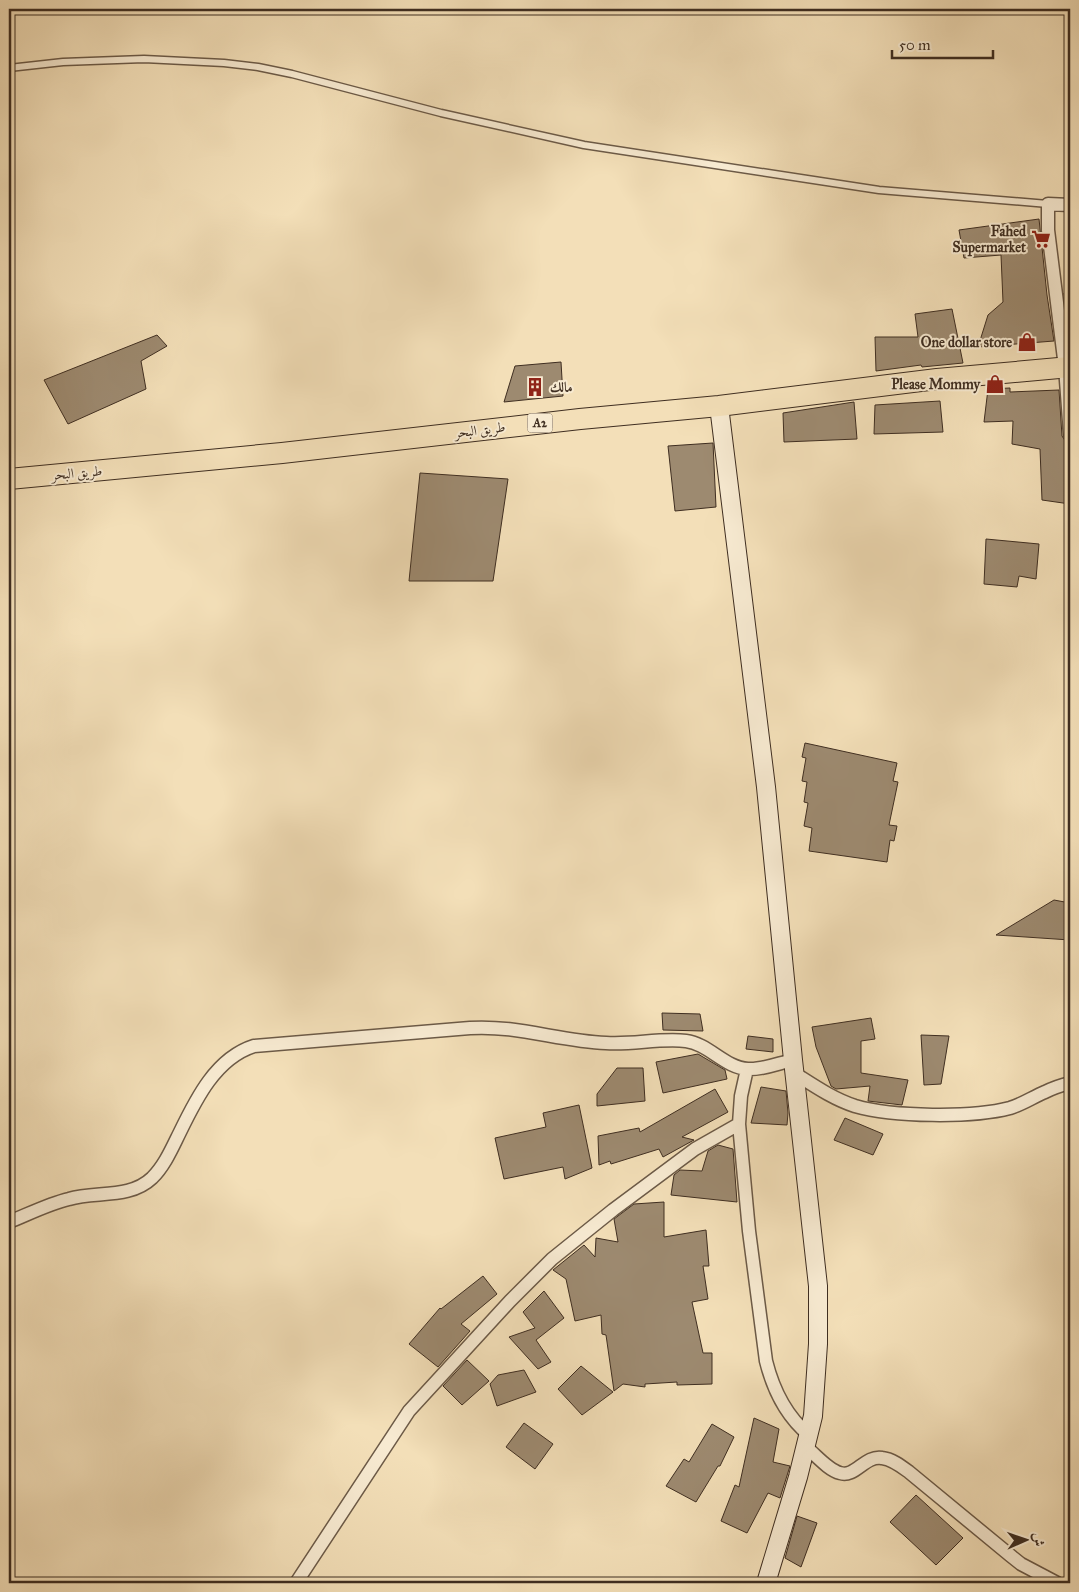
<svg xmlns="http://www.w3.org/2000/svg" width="1079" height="1592" font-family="'IM FELL Great Primer',Amiri,serif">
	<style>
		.building { fill: #9d8a70; stroke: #3f2e21 }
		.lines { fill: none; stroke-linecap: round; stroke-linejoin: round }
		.lane-casing { stroke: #6c5a47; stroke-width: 9 }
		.street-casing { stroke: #6c5a47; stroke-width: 15 }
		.secondary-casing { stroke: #3f2e21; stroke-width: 20 }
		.primary-casing { stroke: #3f2e21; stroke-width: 22 }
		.lane { stroke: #f7ead1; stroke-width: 6 }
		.street { stroke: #f7ead1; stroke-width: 12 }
		.secondary { stroke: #f7ead1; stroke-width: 18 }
		.primary { stroke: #f3dfb8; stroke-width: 20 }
		.labels { text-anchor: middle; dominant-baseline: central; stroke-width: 4; stroke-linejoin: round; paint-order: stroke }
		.shield { fill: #f7ead1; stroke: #766656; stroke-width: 1 }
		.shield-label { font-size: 12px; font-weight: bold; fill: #3f2e21 }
		.poi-label { font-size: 14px; font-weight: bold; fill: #3f2e21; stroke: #f7ead1; text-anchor: end }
		.street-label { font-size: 14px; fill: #3f2e21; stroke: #f7ead1 }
	</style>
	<rect width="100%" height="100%" fill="#f3dfb8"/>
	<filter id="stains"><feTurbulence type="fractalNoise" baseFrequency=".004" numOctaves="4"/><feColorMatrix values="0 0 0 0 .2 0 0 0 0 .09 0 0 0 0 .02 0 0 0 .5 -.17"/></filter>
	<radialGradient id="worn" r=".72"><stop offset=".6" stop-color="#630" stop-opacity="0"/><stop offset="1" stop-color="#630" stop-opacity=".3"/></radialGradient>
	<path class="building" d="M1039,219L1047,295L1054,341L978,347L988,315L1003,302L1001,255L964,258L959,230Z
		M1070,292V341L1064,293Z
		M952,309L963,363L922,367L921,365L876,371L875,337H918L915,314Z
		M157,335L167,346L141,361L146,389L68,424L44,380Z
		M561,362L563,396L504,402L515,366Z
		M1010,388V392L1059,390L1062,436L1066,442L1070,504L1042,500L1040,449L1012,444L1013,421L984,422L988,389Z
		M940,401L943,432L874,434L875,405Z
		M854,402L857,439L784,442L783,413Z
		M713,443L716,507L675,511L668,446Z
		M420,473L508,479L493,581H409Z
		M986,539L1039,544L1036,579L1019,576L1017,587L984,584Z
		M805,743L897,763L893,781L898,782L889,825L897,826L894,841L890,840L887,862L809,851L812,828L804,826L808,803L804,802L807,782L802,781L806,758L802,757Z
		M1054,900L1070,903V940L996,935Z
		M662,1013L700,1014L703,1031L663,1030Z
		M871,1018L875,1039L861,1041V1073L908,1080L902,1105L868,1101L870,1086L836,1089L831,1086L816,1047L812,1027Z
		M921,1035L949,1036L941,1084L924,1085Z
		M748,1036L773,1039V1052L746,1049Z
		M698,1054L725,1070L727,1079L663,1093L656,1062Z
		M617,1068H643L645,1101L597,1106V1094Z
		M761,1087L786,1091L788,1113L787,1125L751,1123Z
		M715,1089L728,1112L682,1137L694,1140L663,1157L659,1149L611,1164L610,1161L599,1165L598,1136L639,1128L640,1132Z
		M579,1105L592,1168L565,1179L563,1167L504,1179L495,1138L546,1127L543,1113Z
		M845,1118L883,1134L873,1155L834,1140Z
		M718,1145L733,1149L737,1202L671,1195L674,1175L680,1170L702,1171L708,1151Z
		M664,1202V1237L706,1230L709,1266H703L708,1299L692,1302L703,1353H712V1384L677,1385V1382L645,1384V1387L623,1384L614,1391L606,1335L602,1334L601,1315L575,1321L566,1279L553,1270L584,1245L595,1257L596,1238L618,1242L614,1219L634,1204Z
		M483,1276L497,1294L461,1324L470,1331L438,1367L409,1344L440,1308L441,1309Z
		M544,1291L564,1318L536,1340L551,1362L538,1369L509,1337L535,1328L523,1312Z
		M467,1360L489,1381L462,1405L443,1386Z
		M581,1366L613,1392L582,1415L558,1389Z
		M524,1370L536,1392L497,1406L490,1384L498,1375Z
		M754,1418L779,1429L773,1462L790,1466L780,1498L768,1493L747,1533L721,1521L735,1485L739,1487Z
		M524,1423L553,1444L535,1469L506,1447Z
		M712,1424L734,1437L720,1466H718L696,1502L666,1486L684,1459L689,1462Z
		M916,1495L963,1538L936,1565L890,1522Z
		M797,1516L817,1523L801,1567L785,1558Z"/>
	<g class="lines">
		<g class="lane-casing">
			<path id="lane" d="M9,68L63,62L144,59L224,63L258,67L292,74L441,113L584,145L879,190L1048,204"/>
		</g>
		<g class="street-casing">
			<path id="street" d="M1070,205L1048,204V230L1065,367L1070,435
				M794,1073C813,1085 833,1099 855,1106C893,1117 972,1118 1010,1108C1023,1104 1033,1097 1045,1092C1053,1088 1062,1085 1070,1083
				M739,1124L749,1231L766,1361C773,1389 786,1416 809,1435
				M9,1222C29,1214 48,1204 69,1199C96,1191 130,1199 152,1178C165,1165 172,1148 180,1132C196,1099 216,1058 254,1046L470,1028C517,1025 559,1041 606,1043C632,1045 660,1038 686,1041C709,1044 725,1068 748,1069C763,1070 779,1063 793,1060
				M806,1447C816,1455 828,1470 840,1473C855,1478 865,1455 882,1458C892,1459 901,1466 909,1472L1011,1556L1021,1564L1057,1583
				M296,1583L409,1411L510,1301L552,1259L613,1210L695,1149L739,1124L741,1096L747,1069"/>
		</g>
		<g class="secondary-casing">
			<path id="secondary" d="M719,406L766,787L793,1060L818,1286V1344L813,1416L798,1477L766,1583"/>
		</g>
		<g class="primary-casing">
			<path id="primary" d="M9,479L282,453L580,419L719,406L937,379L1070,367"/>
		</g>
		<use href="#lane" class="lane"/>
		<use href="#street" class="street"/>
		<use href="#secondary" class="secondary"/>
		<use href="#primary" class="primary"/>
	</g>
	<defs>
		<g id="supermarket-bare" transform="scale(1.5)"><path d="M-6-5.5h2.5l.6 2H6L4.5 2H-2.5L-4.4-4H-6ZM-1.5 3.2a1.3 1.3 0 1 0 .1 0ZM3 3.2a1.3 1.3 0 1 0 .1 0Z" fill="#8f2418" stroke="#f7ead1" stroke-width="2.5" paint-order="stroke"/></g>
		<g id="shop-bare" transform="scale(1.5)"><path d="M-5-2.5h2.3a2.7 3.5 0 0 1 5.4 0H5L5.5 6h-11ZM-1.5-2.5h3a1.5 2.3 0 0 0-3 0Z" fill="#8f2418" stroke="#f7ead1" stroke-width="2.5" paint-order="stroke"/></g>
		<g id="building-bare" transform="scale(1.5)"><path d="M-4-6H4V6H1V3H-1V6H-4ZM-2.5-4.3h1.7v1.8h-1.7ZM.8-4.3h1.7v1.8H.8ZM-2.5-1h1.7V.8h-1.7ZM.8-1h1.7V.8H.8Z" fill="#8f2418" stroke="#f7ead1" stroke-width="2.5" paint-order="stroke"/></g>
	</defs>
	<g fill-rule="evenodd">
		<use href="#supermarket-bare" x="1041" y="239"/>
		<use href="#shop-bare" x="1027" y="342"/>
		<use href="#shop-bare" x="995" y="384"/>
		<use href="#building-bare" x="535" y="387"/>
	</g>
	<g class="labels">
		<rect class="shield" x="527.5" y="413.5" width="25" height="19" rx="4"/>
		<g class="shield-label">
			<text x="540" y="423">A2</text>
		</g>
		<g class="poi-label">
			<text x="1026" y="231">Fahed<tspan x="1026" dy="16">Supermarket</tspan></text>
			<text x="1012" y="342">One dollar store</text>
			<text x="980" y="384">Please Mommy</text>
			<text x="550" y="387" text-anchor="start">مالك</text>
		</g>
		<g class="street-label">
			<text transform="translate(480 430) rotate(-7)">طريق البحر</text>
			<text transform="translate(77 473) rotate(-5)">طريق البحر</text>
		</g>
	</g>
	<rect width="1079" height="1592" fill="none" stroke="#f3dfb8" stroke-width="30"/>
	<rect x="10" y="10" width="1059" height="1572" fill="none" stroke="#3f2e21" stroke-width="2.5"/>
	<rect x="15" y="15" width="1049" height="1562" fill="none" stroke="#3f2e21"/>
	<g transform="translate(1026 1540) rotate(88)" stroke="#f7ead1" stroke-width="4" paint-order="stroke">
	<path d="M0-4L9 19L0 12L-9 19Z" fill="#3f2e21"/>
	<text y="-8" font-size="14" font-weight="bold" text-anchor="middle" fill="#3f2e21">ش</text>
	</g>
	<path d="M892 50v8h101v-8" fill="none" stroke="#3f2e21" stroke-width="2.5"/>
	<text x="899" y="50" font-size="15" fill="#3f2e21" stroke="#f7ead1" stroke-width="4" paint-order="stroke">50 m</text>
	<rect width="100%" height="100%" filter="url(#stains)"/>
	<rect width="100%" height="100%" fill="url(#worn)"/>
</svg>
